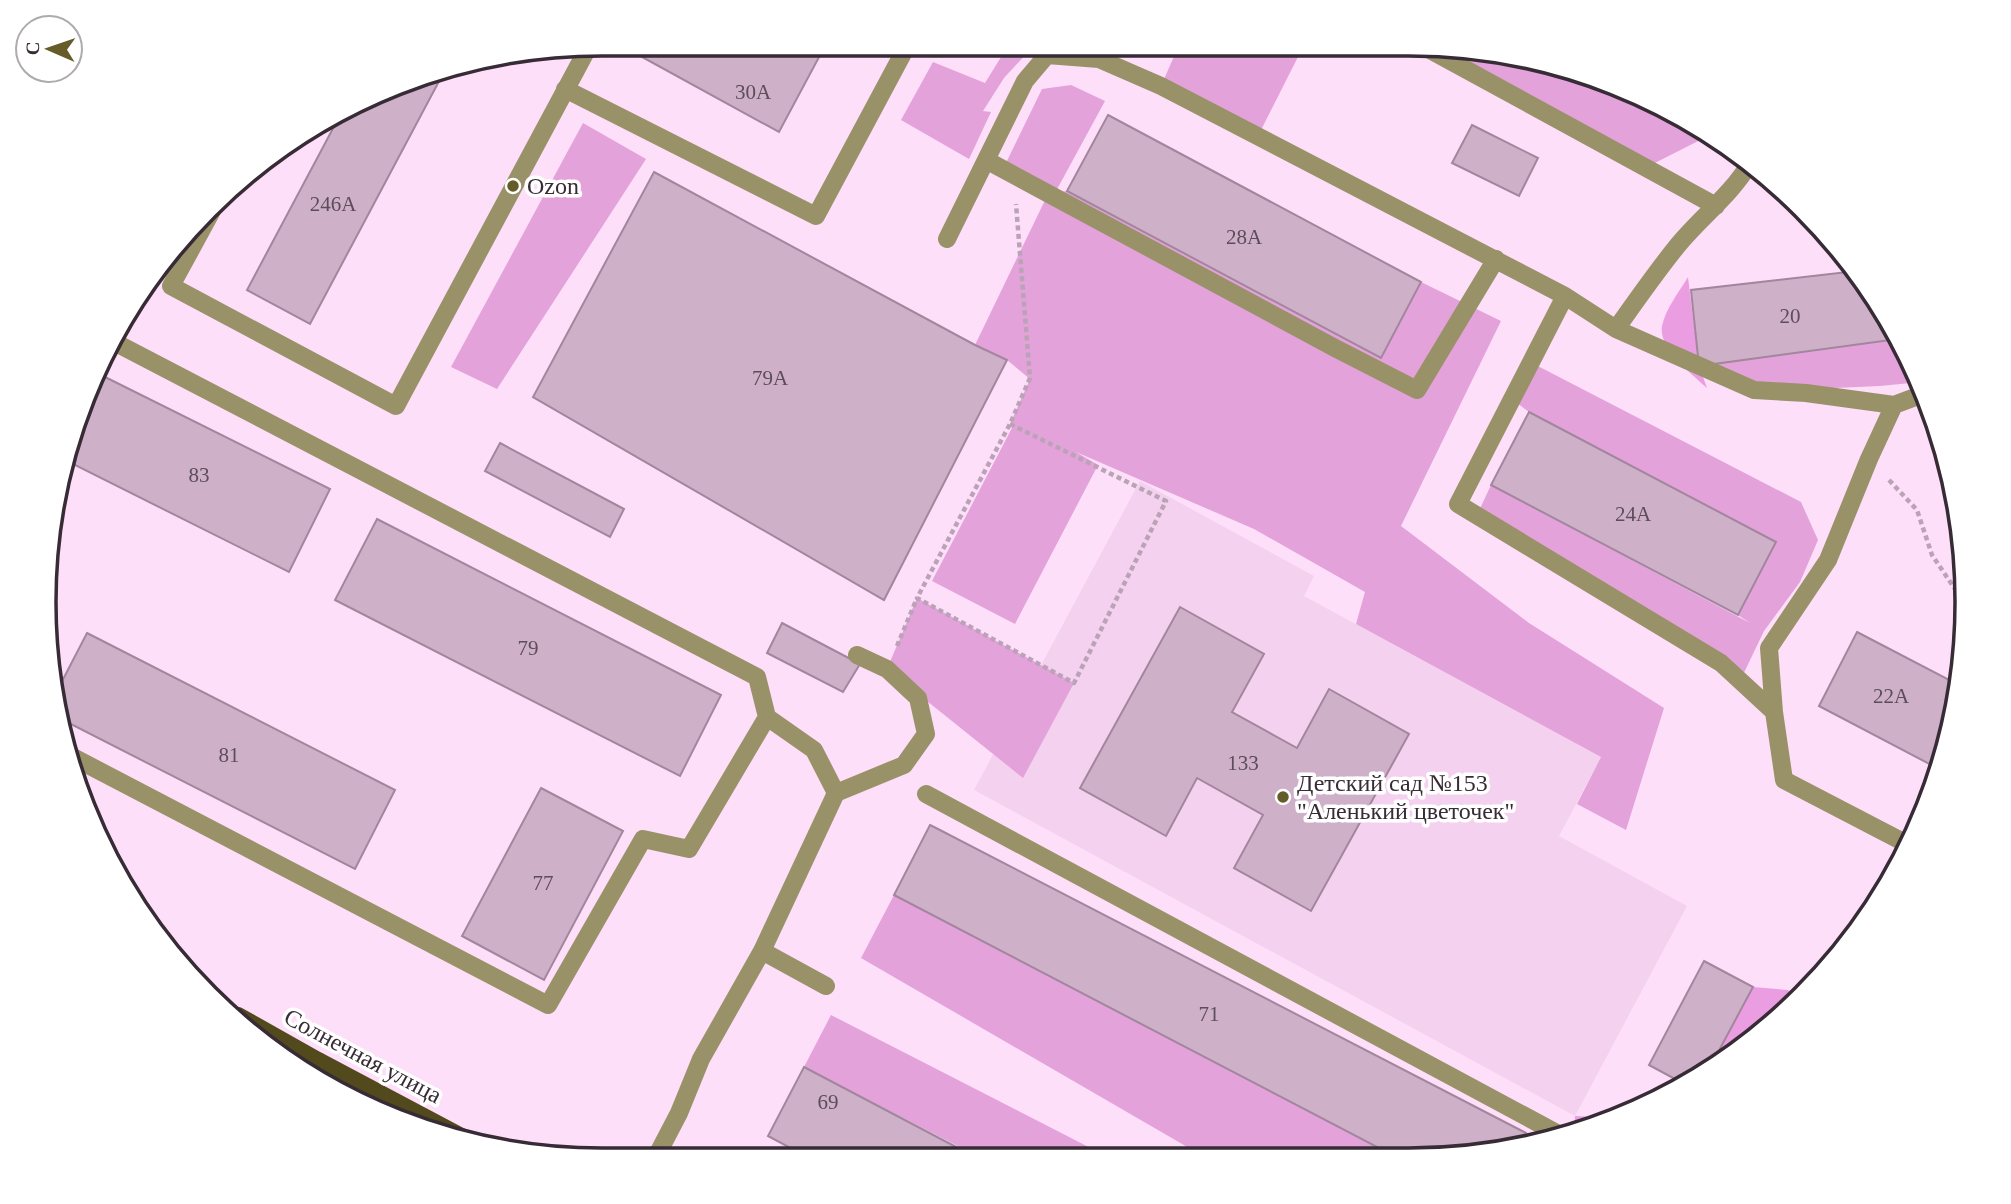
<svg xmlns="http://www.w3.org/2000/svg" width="2011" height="1204" font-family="'Times New Roman',serif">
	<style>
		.built { fill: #f4d1ee }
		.green { fill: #e3a2da }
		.forest { fill: #eb9de1 }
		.building { fill: #ceb1c9; stroke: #a2869d; stroke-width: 2 }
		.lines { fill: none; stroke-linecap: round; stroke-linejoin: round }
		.path { stroke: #bba3b7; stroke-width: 4.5; stroke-dasharray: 5 3.5; stroke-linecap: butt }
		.minor { stroke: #999269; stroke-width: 18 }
		.major { stroke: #524a1d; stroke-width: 18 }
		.poi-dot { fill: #655c29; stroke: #fff; stroke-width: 2.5 }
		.labels { text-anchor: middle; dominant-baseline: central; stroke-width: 7; stroke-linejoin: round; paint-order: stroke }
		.number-label { font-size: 21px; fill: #5d4c5a }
		.poi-label { font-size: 24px; fill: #372b35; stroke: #fff; text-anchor: start }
		.street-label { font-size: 24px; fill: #372b35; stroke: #fff }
		.rim { fill: none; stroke: #372b35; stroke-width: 3.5 }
	</style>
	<rect width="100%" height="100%" fill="#fedff9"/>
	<path class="built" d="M1140,481L1314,576L1304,596L1601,757L1559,836L1687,906L1575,1116L974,790Z"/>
	<path class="green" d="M1009,44H1054L1028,52L1004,78L983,111L991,112L969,159L901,120L933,62L985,83Z
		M1179,45H1304L1258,136L1161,86Z
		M1422,45H1446L1589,74L1712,134L1645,168Z
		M1071,85L1105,101L1055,193L1067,191L1381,357L1421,282L1501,321L1401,526L1529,623L1664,708L1626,830L1577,804L1601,757L1356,624L1365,592L1254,529L1076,452L1098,465L1015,624L932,581L1013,426L1010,424L1030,379L1007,360L975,345L1048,194L1003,169L1042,89Z
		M583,123L646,159L497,389L451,367Z
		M1898,339L1921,382L1880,386L1764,391L1699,366Z
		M1532,363L1801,502L1818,540L1800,582L1764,631L1740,681L1477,515L1491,485L1750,623L1738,615L1776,542L1529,412L1513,400Z
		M917,598L1074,683L1023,778L887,669Z
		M894,895L1400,1159H1208L861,958Z
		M831,1015L1112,1159H983L804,1067Z"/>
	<path class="forest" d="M1688,277L1699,366L1707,388C1692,374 1658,348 1662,326C1666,308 1679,292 1688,277Z
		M1753,987L1788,990L1796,1001L1777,1021L1708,1071Z
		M1575,1116L1597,1117L1605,1123L1588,1131L1574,1133Z"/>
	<path class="building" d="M637,44H826L779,132L633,52Z
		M445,70L310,324L247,290L338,119L423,73Z
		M1108,115L1421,282L1381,358L1067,191Z
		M1472,125L1538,158L1519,196L1452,163Z
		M654,172L975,345L1007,360L884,600L533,397Z
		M1856,271L1873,292L1898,339L1699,366L1691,290Z
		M99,374L330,489L289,572L67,461L73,423Z
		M1529,412L1776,542L1738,615L1491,485Z
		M500,443L624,509L610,537L485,471Z
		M377,519L721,695L680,776L335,600Z
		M1180,607L1264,654L1232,712L1297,748L1329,689L1409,734L1311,911L1234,868L1263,815L1197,778L1166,836L1080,788Z
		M782,623L860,664L843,692L767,653Z
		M1857,632L1959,685L1956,711L1939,769L1819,706Z
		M87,633L395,790L355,869L63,720L58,689Z
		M541,788L623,831L544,980L462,936Z
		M930,825L938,829L1526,1133L1519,1144L1446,1159H1400L894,895Z
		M1704,961L1753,987L1708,1071L1688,1086L1649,1065Z
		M804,1067L979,1159H811L768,1136Z"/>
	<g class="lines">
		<path class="path" d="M1010,424L1166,501L1074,683L917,598L1010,424L1030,378L1016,204
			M1889,480L1917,510L1932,555L1957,592L1967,600
			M897,646L917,598"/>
		<path class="minor" d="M1421,45L1716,206
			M565,89L816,216L908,44
			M986,160L1335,348L1417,390L1496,259
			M1750,163C1731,195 1701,217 1678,245C1656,272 1636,301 1616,329L1754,390L1806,393L1894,405L1869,459L1828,560L1769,648L1774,712L1784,780L1909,845
			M213,209L171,286L396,406L589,46
			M947,239L1025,81L1047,55L1099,59L1161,86L1565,296L1616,329
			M1565,296L1458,504L1721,663L1774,712
			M116,343L757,677L767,717L814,750L836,793
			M1894,405L1926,393
			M69,755L548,1005L643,839L689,849L767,717
			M926,794L1562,1136
			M762,951L826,986
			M311,1076L318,1061
			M655,1159L679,1113L701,1059L762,951L836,793L904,765L926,734L918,698L887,669L857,655"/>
		<path class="major" d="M238,1016L318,1061L465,1139"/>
	</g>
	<g class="poi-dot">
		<circle cx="513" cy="186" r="7"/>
		<circle cx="1283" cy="797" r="7"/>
	</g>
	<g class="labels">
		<g class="number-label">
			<text x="753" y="92">30А</text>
			<text x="333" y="204">246А</text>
			<text x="1244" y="237">28А</text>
			<text x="1790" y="316">20</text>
			<text x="770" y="378">79А</text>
			<text x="199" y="475">83</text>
			<text x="1633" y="514">24А</text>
			<text x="528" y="648">79</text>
			<text x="1891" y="696">22А</text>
			<text x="229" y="755">81</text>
			<text x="1243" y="763">133</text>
			<text x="543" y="883">77</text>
			<text x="1209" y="1014">71</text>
			<text x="828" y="1102">69</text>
		</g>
		<g class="poi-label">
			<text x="527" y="186">Ozon</text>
			<text x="1297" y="783">Детский сад №153<tspan x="1297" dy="28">"Аленький цветочек"</tspan></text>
		</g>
		<g class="street-label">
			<text transform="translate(363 1056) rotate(28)">Солнечная улица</text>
		</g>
	</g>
	<path d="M0 0H2011V1204H0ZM602 56H1409A546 546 0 0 1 1955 602V602A546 546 0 0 1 1409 1148H602A546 546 0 0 1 56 602V602A546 546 0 0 1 602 56Z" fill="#fff" fill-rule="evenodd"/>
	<path class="rim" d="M602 56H1409A546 546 0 0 1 1955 602V602A546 546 0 0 1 1409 1148H602A546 546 0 0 1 56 602V602A546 546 0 0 1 602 56Z"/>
	<g transform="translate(49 49) rotate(272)"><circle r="33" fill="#ffffff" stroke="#afaaae" stroke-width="2"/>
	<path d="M0-5L12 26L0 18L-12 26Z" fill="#655c29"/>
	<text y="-10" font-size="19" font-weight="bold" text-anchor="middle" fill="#372b35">С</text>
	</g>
</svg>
